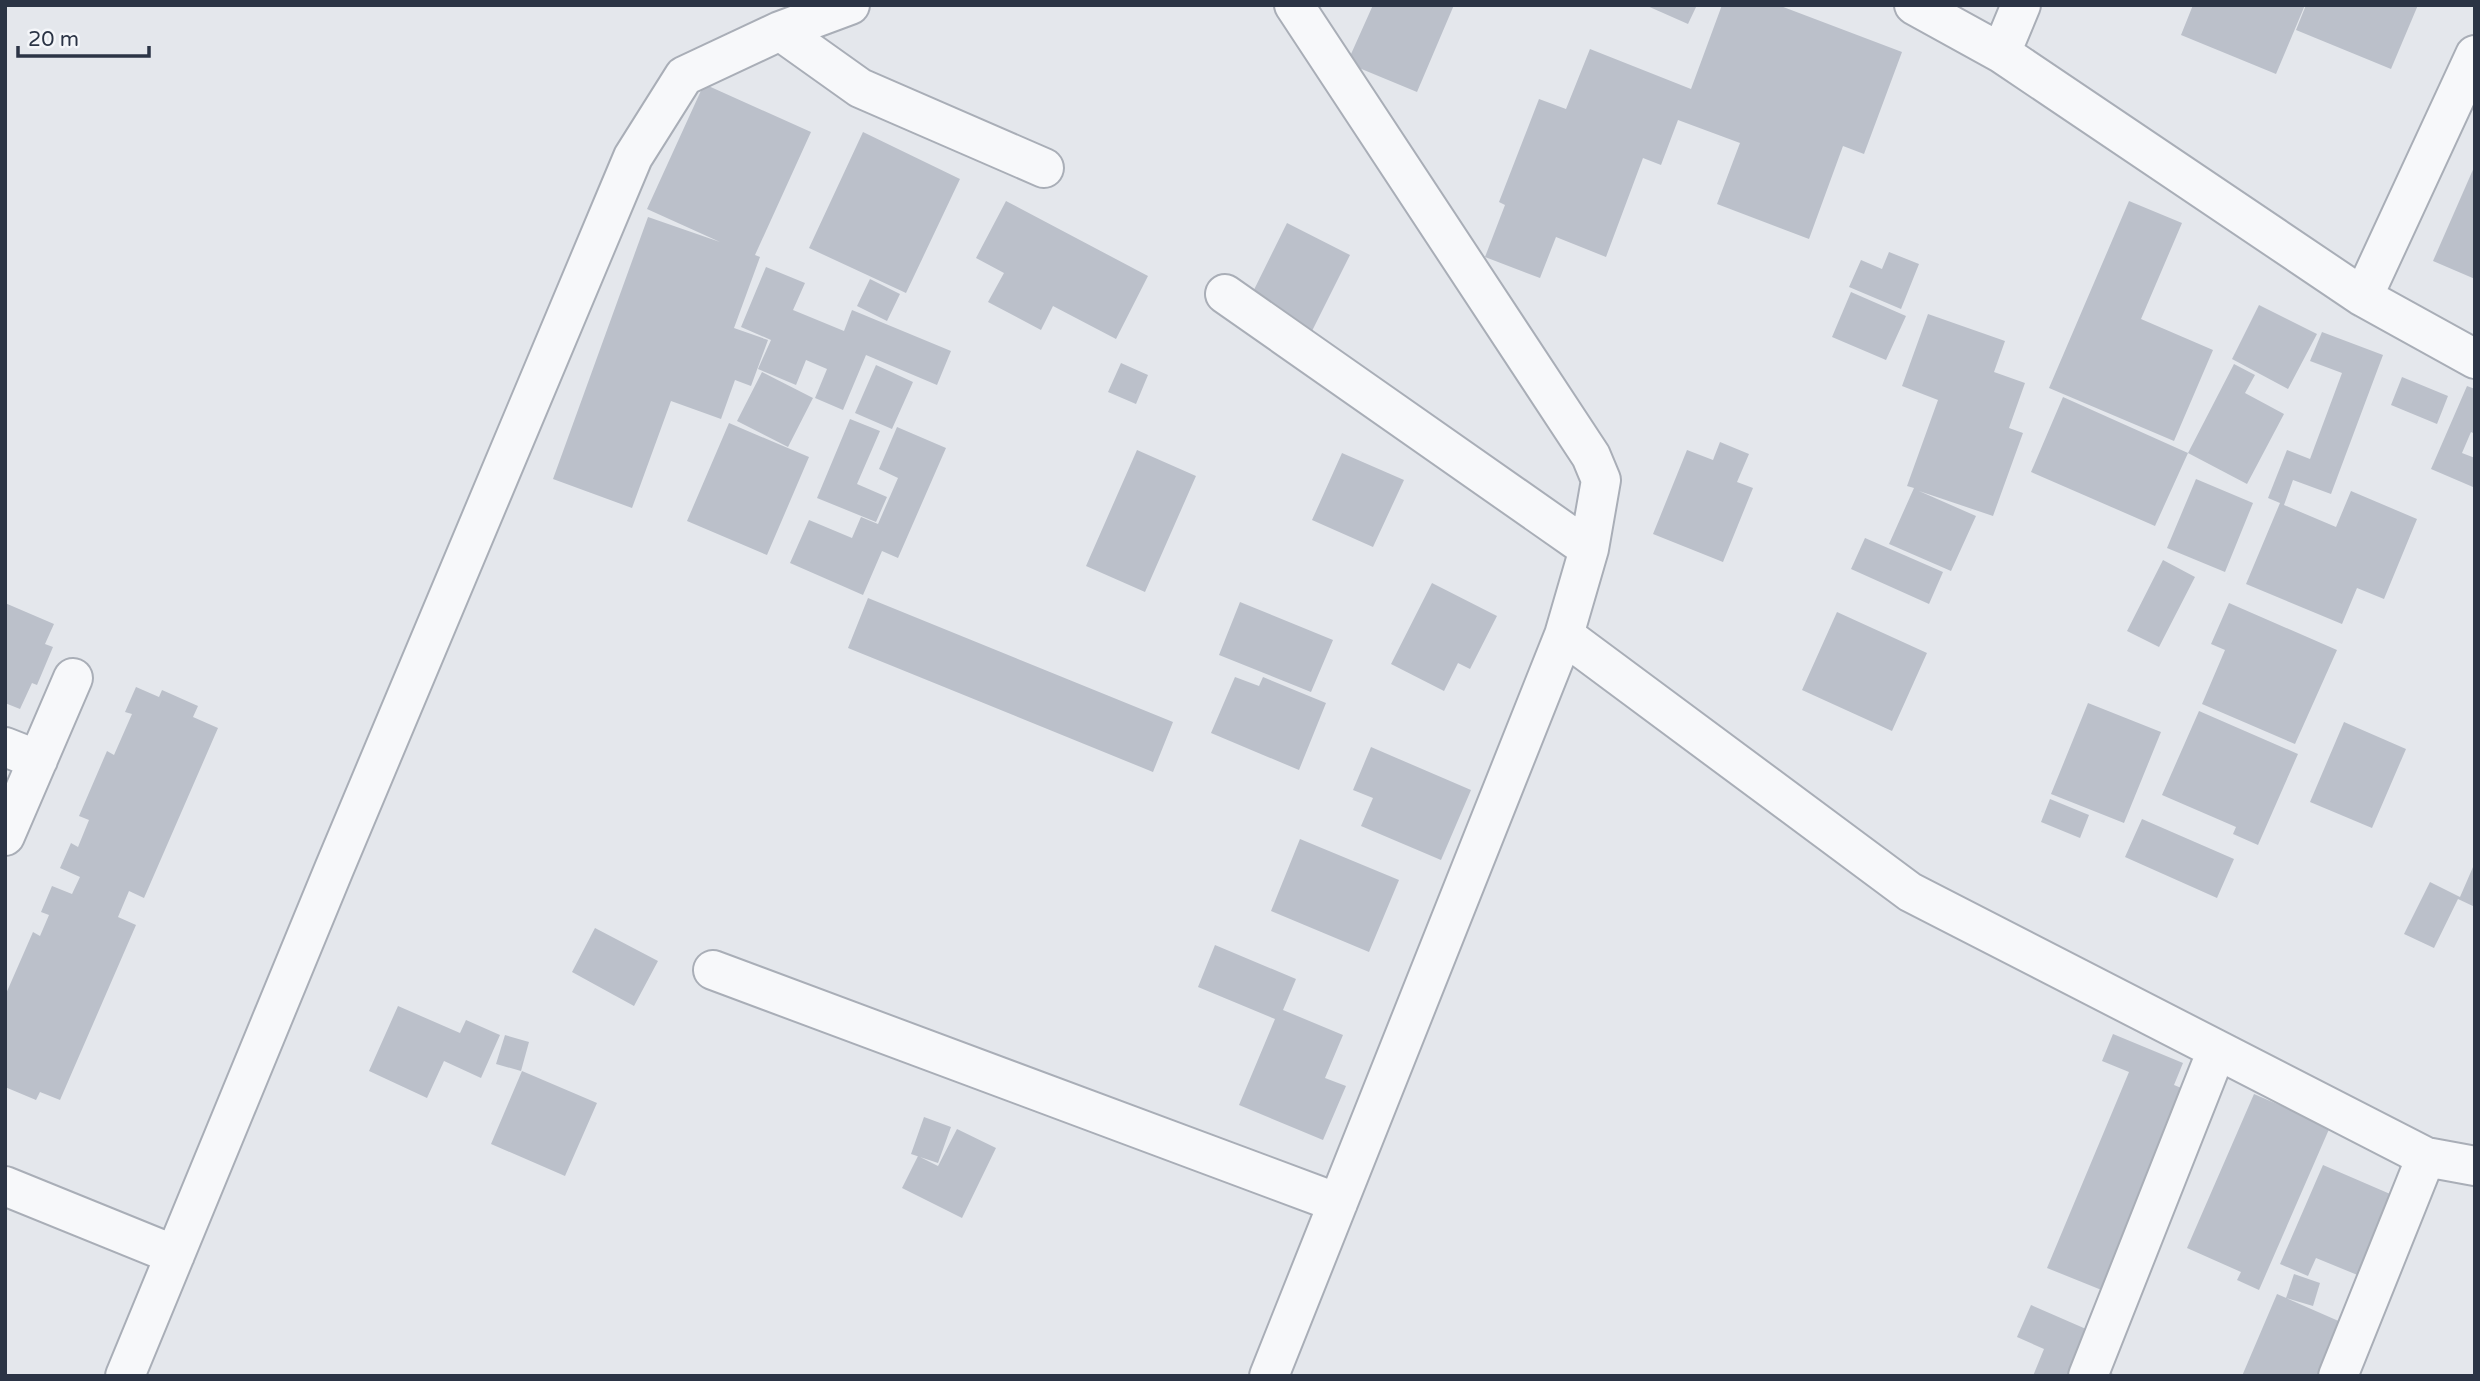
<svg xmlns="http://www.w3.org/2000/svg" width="2480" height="1381" font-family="'Varela Round',sans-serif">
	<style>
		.building { fill: #bbc0ca }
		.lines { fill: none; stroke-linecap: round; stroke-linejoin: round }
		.street-casing { stroke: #a9aeb7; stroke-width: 42 }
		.street { stroke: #f7f8fa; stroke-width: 38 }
	</style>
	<rect width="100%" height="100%" fill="#e4e7ec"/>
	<path class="building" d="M1373,5H1454L1417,92L1347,63Z
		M1645,5H1697L1688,24Z
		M1722,5H1778L1902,52L1864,154L1843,146L1809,239L1717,204L1740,143L1678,120L1661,165L1643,158L1606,257L1556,237L1540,278L1485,257L1505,205L1499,202L1539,99L1566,109L1590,49L1691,89Z
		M2193,5H2305L2276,74L2181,35Z
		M2306,5H2418L2391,69L2296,30Z
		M704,84L811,132L755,255L760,257L734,328L768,340L751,386L735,380L721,419L671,401L632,508L553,479L648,217L720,242L647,209Z
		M863,132L960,179L906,293L809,248Z
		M2475,165V279L2433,261Z
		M1006,201L1148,276L1116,339L1053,306L1041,330L988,302L1004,273L976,258Z
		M2129,201L2182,223L2141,319L2213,350L2174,441L2049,388Z
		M1287,223L1350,255L1306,343L1243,312Z
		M1889,252L1919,264L1901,309L1849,287L1861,260L1882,269Z
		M766,267L805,283L793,310L844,331L852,310L951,351L937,385L866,355L843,410L815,398L827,369L806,360L796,385L758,369L771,340L741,327Z
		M870,279L900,294L887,321L857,306Z
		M1851,292L1906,316L1886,360L1832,337Z
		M2259,305L2317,334L2288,389L2232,359Z
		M1928,314L2005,341L1994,372L2025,383L2009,428L2023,433L1993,516L1919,491L1976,516L1951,571L1889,544L1914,488L1907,486L1938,400L1902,386Z
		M2322,332L2383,355L2331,494L2293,480L2284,505L2336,527L2351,491L2417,519L2384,599L2357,588L2342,624L2246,584L2280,503L2268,498L2287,450L2310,459L2342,373L2310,361Z
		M1121,363L1148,375L1136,404L1108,392Z
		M2234,364L2255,375L2245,393L2284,414L2247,484L2188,453L2155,526L2031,472L2063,397L2188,453Z
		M876,365L913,382L892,429L855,413Z
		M762,372L813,398L788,447L737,421Z
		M2402,377L2448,396L2437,424L2391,405Z
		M2467,386L2475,389V434L2471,432L2462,453L2475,458L2473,487L2431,469Z
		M850,419L880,431L857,484L887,497L876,522L817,498Z
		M729,423L809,457L767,555L687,521Z
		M897,427L946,448L898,558L882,551L863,595L790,563L809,520L852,538L861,517L878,524L898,478L879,469Z
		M1720,442L1749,454L1737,482L1753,488L1723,562L1653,534L1687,450L1713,460Z
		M1137,450L1196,476L1145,592L1086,566Z
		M1342,453L1404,480L1373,547L1312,520Z
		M2196,479L2253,503L2225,572L2167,548Z
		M1865,538L1943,572L1929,604L1851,569Z
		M2163,560L2195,577L2159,647L2127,631Z
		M1432,583L1497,616L1470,669L1458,663L1444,691L1391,664Z
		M868,598L1173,722L1153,772L848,648Z
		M1240,602L1333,640L1311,692L1219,655Z
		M5,603L54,624L45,644L53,647L37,685L32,683L20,709L5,703Z
		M2229,603L2337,650L2295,744L2202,704L2225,650L2211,644Z
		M1837,612L1927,653L1892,731L1802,690Z
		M1235,677L1259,686L1263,677L1326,703L1299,770L1211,733Z
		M136,687L159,697L162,690L198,706L193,717L218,728L144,898L129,891L118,917L136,925L60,1100L40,1092L36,1100L5,1087V996L33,932L40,936L49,915L41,912L52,886L72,894L80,877L60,868L71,843L78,847L89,820L79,816L107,751L114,755L132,714L125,712Z
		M2088,703L2161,732L2124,823L2051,794Z
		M2199,711L2298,754L2258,845L2233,834L2236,827L2162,795Z
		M2344,722L2406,749L2372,828L2310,802Z
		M1371,747L1471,790L1441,860L1361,826L1373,798L1353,790Z
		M2050,799L2089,815L2080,838L2041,822Z
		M2142,819L2234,859L2217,898L2125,857Z
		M1300,839L1399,880L1369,952L1271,911Z
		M2473,867L2475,868V907L2458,899L2434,948L2404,934L2430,882L2460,897Z
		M595,928L658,961L634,1006L572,972Z
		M1215,945L1296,979L1283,1010L1343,1035L1325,1078L1346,1086L1323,1140L1239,1105L1275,1019L1198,987Z
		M398,1006L460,1033L466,1020L500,1035L481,1078L444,1061L427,1098L369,1071Z
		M2113,1034L2183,1063L2174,1085L2216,1102L2109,1293L2047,1268L2129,1072L2102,1061Z
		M505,1035L529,1042L521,1071L496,1064Z
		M522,1071L597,1103L565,1176L491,1144Z
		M2254,1094L2330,1127L2259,1290L2237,1280L2241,1272L2187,1248Z
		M924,1117L951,1127L938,1163L911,1154Z
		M957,1129L996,1148L962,1218L902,1188L918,1156L938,1166Z
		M2323,1165L2411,1203L2377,1283L2316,1258L2308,1276L2280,1264Z
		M2294,1274L2320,1283L2313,1306L2286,1298Z
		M2277,1294L2350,1326L2329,1376H2242Z
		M2031,1305L2109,1339L2097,1367L2118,1376H2033L2044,1349L2017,1337Z"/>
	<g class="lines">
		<g class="street-casing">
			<path id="street" d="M1914,5L2001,53L2363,297
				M780,31L860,88L1044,168
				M2001,53L2021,5
				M2475,55L2363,297L2475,359
				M1225,294L1589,549
				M1564,635L1910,892L2426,1157L2475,1166
				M5,747L38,760
				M5,836L73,678
				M713,970L1338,1203
				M5,1186L175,1255
				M125,1376L334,869L633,157L684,76L780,31L850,5
				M1269,1376L1564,635L1589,549L1601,480L1591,456L1294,5
				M2088,1376L2217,1050
				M2338,1376L2426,1157"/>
		</g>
		<use href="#street" class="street"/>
	</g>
	<rect width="2480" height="1381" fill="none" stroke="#2b3445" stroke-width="14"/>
	<path d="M18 46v10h131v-10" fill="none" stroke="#2b3445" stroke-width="3.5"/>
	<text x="28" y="46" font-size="21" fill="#2b3445" stroke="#f4f6f9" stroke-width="5" paint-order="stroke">20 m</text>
</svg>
